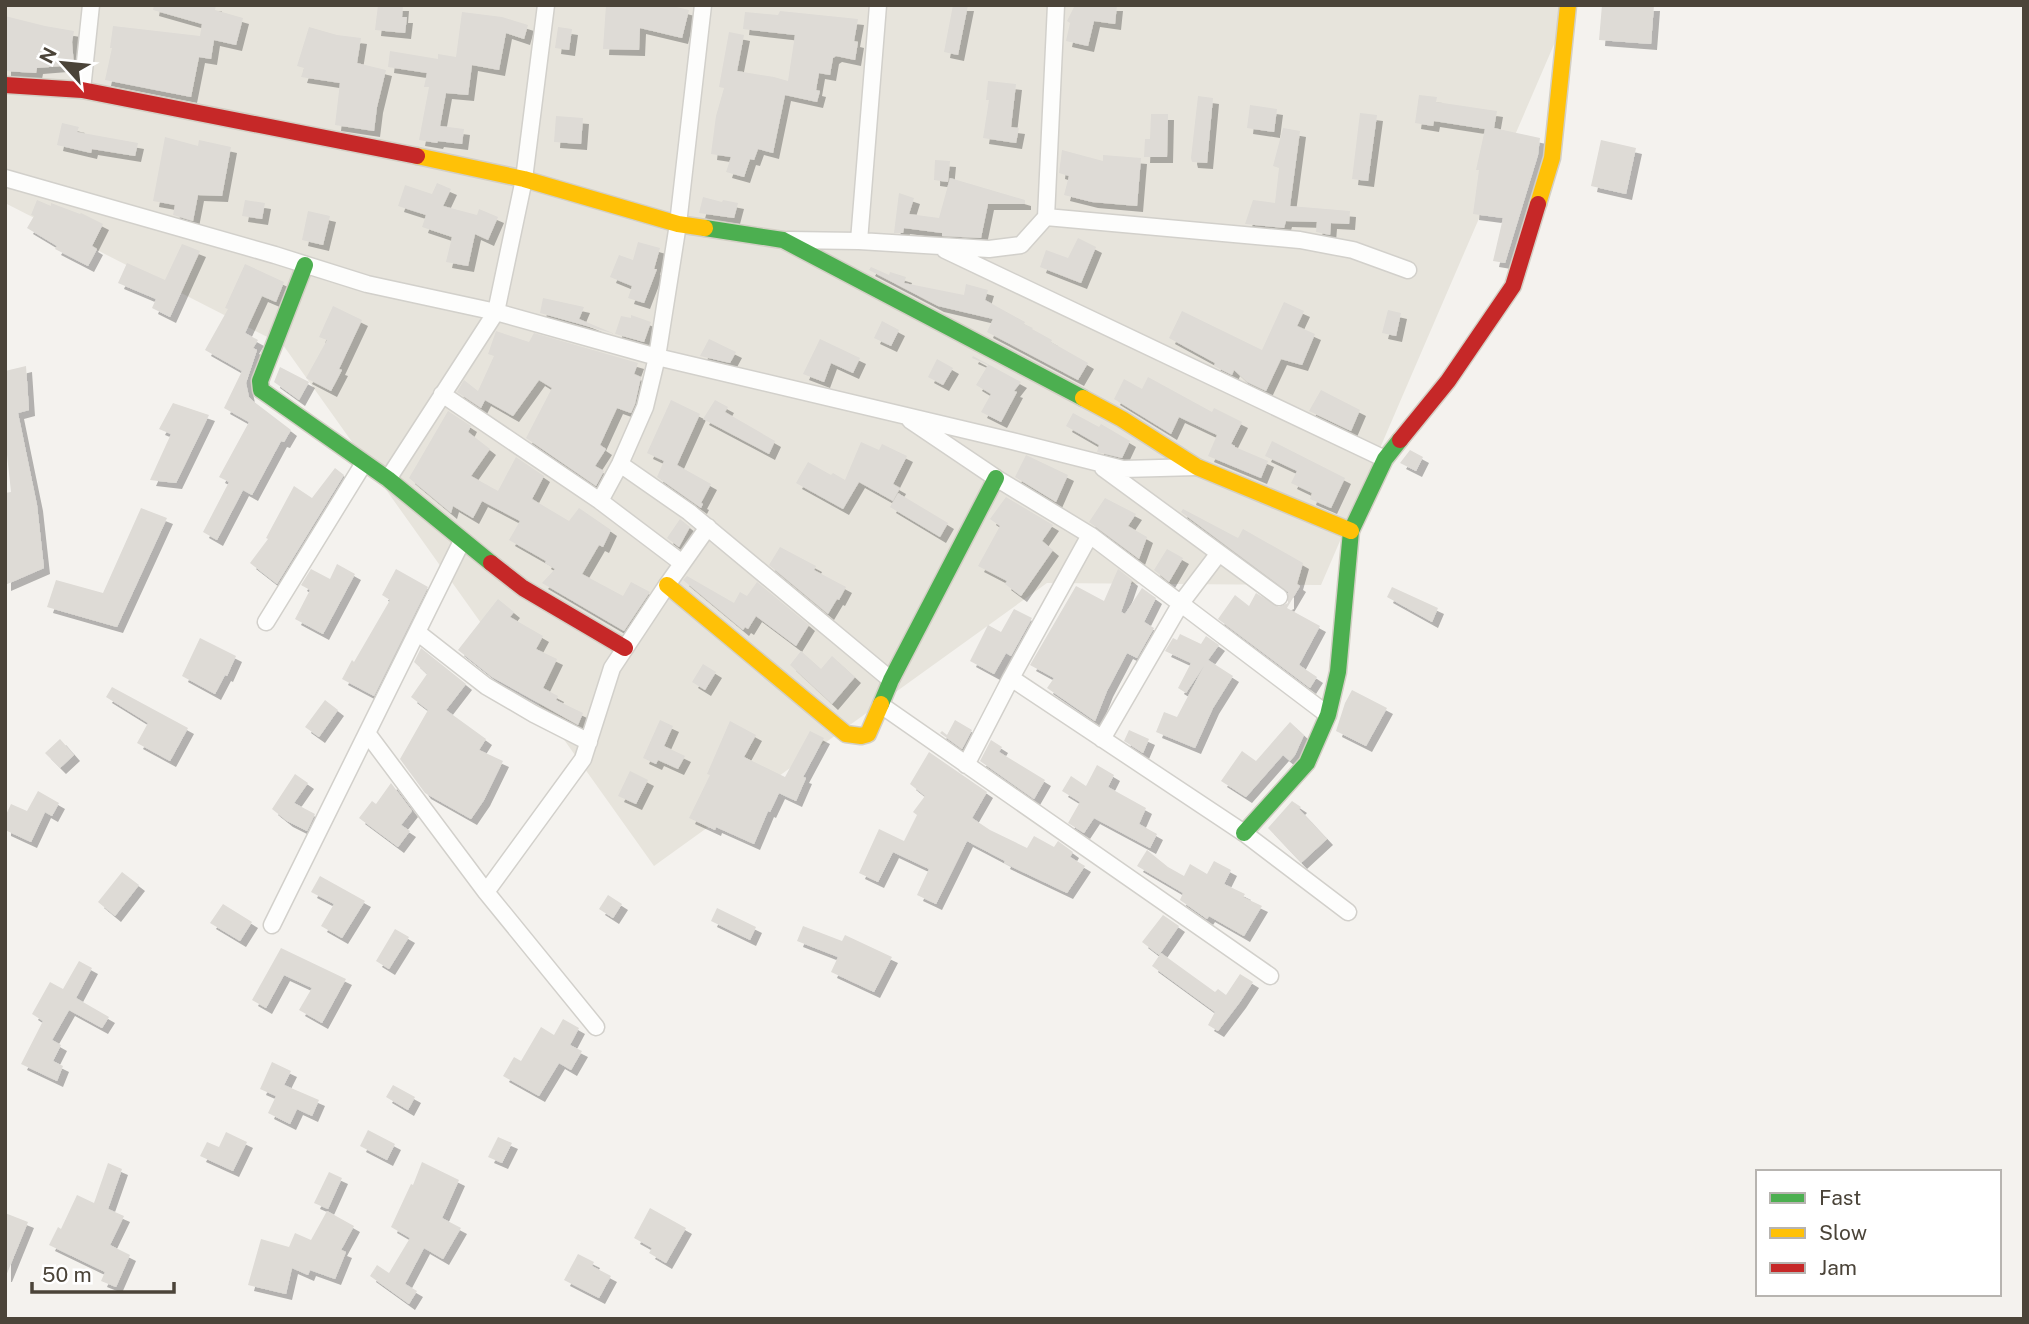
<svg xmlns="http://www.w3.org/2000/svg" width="2029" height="1324" font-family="'Public Sans',sans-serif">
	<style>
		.residential { fill: #e7e4dc }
		.building { fill: #dedbd6; filter: url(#shadow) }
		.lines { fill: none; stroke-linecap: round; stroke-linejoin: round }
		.street-casing { stroke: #d2d0cb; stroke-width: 19 }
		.fast-casing { stroke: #d3cfc5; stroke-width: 19 }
		.slow-casing { stroke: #d3cfc5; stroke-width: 19 }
		.jam-casing { stroke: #d3cfc5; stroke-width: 19 }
		.street { stroke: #fdfdfc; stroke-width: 16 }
		.fast { stroke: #4caf50; stroke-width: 16 }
		.slow { stroke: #ffc107; stroke-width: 16 }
		.jam { stroke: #c62828; stroke-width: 16 }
	</style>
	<defs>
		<filter id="shadow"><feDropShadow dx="6" dy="6" stdDeviation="0" flood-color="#0004"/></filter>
	</defs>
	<rect width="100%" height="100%" fill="#f4f2ee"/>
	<path class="residential" d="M5,5H1571L1321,585L1047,583L654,866L283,345L5,203Z"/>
	<path class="building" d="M154,5H216L215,10L243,18L236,45L214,40L211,59L199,57L191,97L105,80L112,48H110L113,26L200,36L202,24L153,10Z
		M378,5H403L402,17H407L405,33L375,30Z
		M606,5H668L689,10L682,38L640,28L639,50L603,49Z
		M953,5H968L958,55L944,52Z
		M1075,5H1117L1115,24L1094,21L1088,46L1066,41L1070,23L1067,21Z
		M1602,5H1654L1651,44L1599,40Z
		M780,11L858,19L854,41L858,42L855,60L836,56L833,58L830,75L819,73L816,90L820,91L817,102L785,95L773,153L758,149L754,160L750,159L744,177L726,172L731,157L711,154L716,116L724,88L719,87L729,32L744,35L737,71L774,77L788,81L795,35L743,29L745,12L778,15Z
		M462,12L502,17L528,25L524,39L506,33L499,70L472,65L468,95L446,93L440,126L464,129L462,144L438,141L437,143L419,140L429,87H424L427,73L388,67L390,51L438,59V54L456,57Z
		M5,16L45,26L74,31L72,42L74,65L37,68L36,73L5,71Z
		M309,27L337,35L361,38L357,63L386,70L377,107L374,131L335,125L340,83L301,77L304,68L297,66Z
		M558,27L572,29L569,50L555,48Z
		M988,81L1016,84L1011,127L1019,128L1016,143L983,138L989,100H986Z
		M1419,95L1437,97L1436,102L1497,111L1494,128L1540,138L1538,155L1505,263L1493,261L1503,218L1473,214L1479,170H1476L1485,129L1434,121L1433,126L1415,123Z
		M1198,96L1213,98L1207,163L1192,162L1191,158Z
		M1250,105L1277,109L1274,132L1247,128Z
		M1360,113L1377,115L1368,181L1352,179Z
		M1151,114H1168L1167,157H1144L1145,139H1150Z
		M556,116L583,118L581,144L554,142Z
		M62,123L79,127L77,132L138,143L135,156L92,149L91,153L57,145Z
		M1283,128L1300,131L1290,206L1350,211L1349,224L1331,223L1330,235L1316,232L1317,222L1286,221L1284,228L1245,224L1253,200L1275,203L1279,168L1273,166Z
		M165,137L198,146L199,140L231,147L222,196L198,195L193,221L173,215L175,205L153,201Z
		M1601,140L1636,148L1626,194L1591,186Z
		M1062,150L1103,161V155L1141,158L1137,206L1092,202L1064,195L1069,176L1059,173Z
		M935,160L950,161L948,182L934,180Z
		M950,178L1025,200V204H988L981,238L942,236V233L904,228L903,233H894L899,193L914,198L909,214L939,218Z
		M437,183L451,189L443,206L477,215L479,209L498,217L488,240L475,234L468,266L446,262L452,237L422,227L426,215L398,206L405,185L432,194Z
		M703,197L722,202L723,200L738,203L734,218L699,213Z
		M37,200L51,206V203L80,214L81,213L103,224L92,246L97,249L88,266L55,249L57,246L27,228L34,216L31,215Z
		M245,200L265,203L262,219L242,216Z
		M308,211L330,216L323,245L302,240Z
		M1078,238L1096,247L1081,283L1040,267L1046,250L1068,258Z
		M638,242L660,248L654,269H657L644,303L628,298L632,286L610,277L619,255L633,260Z
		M182,244L200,251L170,317L152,308L156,299L118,283L127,263L165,280Z
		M245,264L284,282L276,302L262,296L245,333L258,340L253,348L257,350L246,383L249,397L253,401L291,430L284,442L281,441L252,495L243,490L217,540L203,532L229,482L219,477L249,422L224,408L242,371L205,350L228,309L225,308Z
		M871,267L889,275L890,272L906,277L904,283L964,295L966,284L988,290L985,300L1025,322L1024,324L1033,328L1032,329L1052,340L1051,342L1088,363L1078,380L987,332L993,319L938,306L869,270Z
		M543,298L584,307L579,319L615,334L621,316L631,318V315L651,322L644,342L540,313Z
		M1284,302L1304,311L1297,326L1315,334L1302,365L1281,359L1266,391L1247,382L1234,370L1232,375L1214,366L1215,363L1169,338L1182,311L1262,350Z
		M333,306L362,320L339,369L342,370L331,391L306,378L327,340L319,337Z
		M1388,310L1401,313L1396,336L1382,333Z
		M882,321L899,330L891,346L874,338Z
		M496,331L529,342L534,333L638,363L634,374L641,377L635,404L631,413L617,408L600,445L606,449L595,466L604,471L596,486L526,438L552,388L539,380L513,416L485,400L481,408L457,392L464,380L478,391L494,356L488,354Z
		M709,339L736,352L730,363L700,356Z
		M820,339L860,358L853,373L831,363L824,382L803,374Z
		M973,356L1021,382L1014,391L1017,392L1001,422L981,412L991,394L976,385L988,365L972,358Z
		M937,359L953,368L943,385L928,377Z
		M26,366L29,410L18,413L37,505L44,568L5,585V493L11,492L5,436V371Z
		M280,367L309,382L299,400L274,382Z
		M1148,377L1212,412L1214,408L1242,422L1231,444L1235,446V447L1268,461L1261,478L1208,456L1217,435L1179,417L1171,434L1114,399L1124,379L1142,389Z
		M1321,390L1360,410L1351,431L1309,411Z
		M671,400L700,414L677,465L711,484L701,503L703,504L701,508L657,477L664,461L647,453Z
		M715,400L728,407L725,412L775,441L769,454L703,419Z
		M173,403L209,415L176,483L150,480L171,434L159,429Z
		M448,411L471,426L468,432L490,449L471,476L498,491L516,457L544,476L532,499L569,521L579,508L611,530L603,547L599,545L582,574L623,596L631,582L650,592L624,631L542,583L555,569L545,563L546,561L509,540L520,521L482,501L473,518L453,506L451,513L409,478Z
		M1073,413L1099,427L1101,424L1130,441L1122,458L1097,452L1099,445L1066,426Z
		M1272,441L1345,478L1331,508L1310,499L1312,493L1291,483L1297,471L1265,456Z
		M861,442L879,450L882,444L907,456L893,484L900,488L893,501L859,482L843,509L796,483L808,462L831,475L833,473L845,480Z
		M1410,450L1423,457L1416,471L1400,463Z
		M1026,455L1068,475L1056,502L1015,477Z
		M335,468L344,475L277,584L250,563L268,539L266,538L294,486L312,498Z
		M898,493L948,523L940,537L890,507Z
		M1006,497L1053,525L1042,541L1053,550L1021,596L1005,584L1007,581L978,566L1000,526L990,519Z
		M1105,498L1136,514L1128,526L1147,537L1139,559L1089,522Z
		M141,508L167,518L117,627L47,607L56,580L103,593Z
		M1183,509L1238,538L1243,529L1303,563L1297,584L1300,586L1287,608L1320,626L1299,665L1317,677L1310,688L1218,619L1235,595L1249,606L1256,593L1279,607L1288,603V592L1181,512Z
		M680,519L690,527L679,547L667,538Z
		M780,547L816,566L814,570L846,587L839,600L837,599L828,614L769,565Z
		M1167,549L1183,558L1169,582L1154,570Z
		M337,564L355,574L323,634L295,619L310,590L301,585L311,569L330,579Z
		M396,569L428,587L374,696L342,679L352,660L354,662L390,600L382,595Z
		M1118,569L1132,580L1121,612L1125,614L1142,588L1156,598L1144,622L1154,628L1137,658L1127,653L1107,691L1095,721L1047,688L1054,678L1030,665L1076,586L1104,601Z
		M687,576L734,603L740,592L747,596L757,582L809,625L796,646L756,616L748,629L745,627L743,630L683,580Z
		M1392,587L1438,608L1432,622L1387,597Z
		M498,599L514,612L510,617L543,636L536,649L557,659L543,688L558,696L556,700L583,713L578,725L492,677L458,650Z
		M1014,609L1032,618L1011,656L1006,653L994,674L970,661L988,625L1001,632Z
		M1180,634L1201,644L1206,636L1219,645L1208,660L1233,676L1213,708L1195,748L1156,732L1164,712L1177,717L1204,666L1186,693L1178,688L1191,663L1165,651L1173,638L1177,640Z
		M200,638L236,656L227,676L225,675L215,694L182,676Z
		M421,648L466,684L446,710L486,739L479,750L503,761L484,800L471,819L425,793L400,759L428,710L411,697L427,674L414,662Z
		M801,651L821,669L832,656L855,677L832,704L790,665Z
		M703,664L716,672L705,690L692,682Z
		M112,687L188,728L170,761L137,743L148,723L106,697Z
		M1352,690L1387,708L1366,746L1336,731L1345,703Z
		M325,700L338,710L319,737L305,727Z
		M660,720L673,726L664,746L685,756L678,769L658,760L656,764L643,758Z
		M955,720L972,730L962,749L940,733L942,731L947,735Z
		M730,721L756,735L744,757L785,777L810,731L824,738L803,777L806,778L796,801L779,793L770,812L768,811L754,844L716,827L715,830L689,818L710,775L707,774Z
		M1290,722L1304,735L1295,755L1290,761L1283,755L1246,797L1221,781L1242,751L1256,761Z
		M1129,730L1149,739L1143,753L1124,741Z
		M60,739L74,755L60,768L45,753Z
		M991,740L1002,747L999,752L1045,780L1034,799L980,761Z
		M929,752L987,792L972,818L990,830L1027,848L1034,836L1054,847L1058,841L1073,852L1070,857L1085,866L1067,893L1004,863L1005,861L967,841L936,904L917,895L929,869L893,852L878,882L859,873L879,829L904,841L917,815L913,812L925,796L910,784Z
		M1097,765L1114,775L1108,787L1146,808L1139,824L1157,834L1150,848L1094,818L1084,833L1068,823L1080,802L1062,791L1071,776L1086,786Z
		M630,771L648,780L636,804L618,796Z
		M295,774L308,783L294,803L315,814L307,831L287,821L272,809Z
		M391,783L412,811L401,825L410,831L398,847L359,818L372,801L376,804Z
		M38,791L59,803L52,816L45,812L31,842L5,830V817L11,804L27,811Z
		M1292,801L1301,807L1299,809L1327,839L1301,863L1268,828Z
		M1147,850L1168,867L1184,876L1190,864L1207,874L1214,861L1231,870L1224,884L1245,894L1243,897L1262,906L1244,936L1209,916L1207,919L1180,900L1183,893L1137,866Z
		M122,872L139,885L115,916L98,902Z
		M320,876L365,901L342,938L321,926L334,904L311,892Z
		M608,895L622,904L613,918L599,909Z
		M223,904L252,922L240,941L210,923Z
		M717,908L756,927L750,940L711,921Z
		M1163,915L1179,926L1159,955L1142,942Z
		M803,926L842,941L845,935L892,957L874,992L831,972L838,957L797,941Z
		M395,929L409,937L389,969L376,961Z
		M281,948L346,979L322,1023L299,1010L312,988L284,975L266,1008L252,1000Z
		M1161,953L1215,992L1218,989L1226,995L1240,974L1253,982L1240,1002L1218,1031L1208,1025L1215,1012L1152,966Z
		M79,961L92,968L76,998L109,1017L102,1028L69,1010L52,1040L61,1045L53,1061L63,1066L57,1081L21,1064L43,1021L32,1014L50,982L63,989Z
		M563,1019L579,1028L570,1045L582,1051L571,1070L559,1063L539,1096L503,1076L514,1057L521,1061L541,1027L554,1035Z
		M272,1062L291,1071L284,1085L319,1100L312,1116L297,1109L290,1124L268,1113L276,1096L260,1089Z
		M393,1085L415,1097L408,1110L386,1097Z
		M368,1130L395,1144L387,1160L360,1146Z
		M226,1132L247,1142L233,1171L200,1156L207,1142L219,1147Z
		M498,1137L512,1143L502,1163L488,1157Z
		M422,1162L459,1180L442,1218L461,1228L443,1259L424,1248L405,1284L417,1291L409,1304L370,1276L377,1265L389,1273L410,1238L391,1227L411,1184L413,1185Z
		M108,1163L122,1169L108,1209L124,1216L110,1245L130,1255L116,1287L101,1281L105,1272L49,1245L58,1227L61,1229L77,1195L94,1203Z
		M329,1172L342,1178L328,1209L314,1203Z
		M650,1208L686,1228L666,1263L649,1253L652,1248L634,1238Z
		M327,1211L354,1226L341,1250L346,1252L335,1279L310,1270L308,1275L292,1268L286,1294L248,1285L261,1239L289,1247L295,1233L311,1240Z
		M5,1213L28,1222L6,1276H5Z
		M578,1254L594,1262L592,1266L611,1276L599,1298L564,1280Z"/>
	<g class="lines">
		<g class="street-casing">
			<path id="street" d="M82,90L91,5
				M5,178L275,255L367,284L496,312L657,357L1012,441L1123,469L1197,467
				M1046,217L1056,5
				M788,240L859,241L989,249L1021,245L1046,217L1300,240L1353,250L1408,270
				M859,241L878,5
				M945,250L1385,459
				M442,394L600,501L682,563
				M910,420L996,478L1090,535L1328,715
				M620,464L689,512L891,680
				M1103,468L1279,597
				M388,479L496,312L524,179L546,5
				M600,501L620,464L645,407L657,357L678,224L703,5
				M266,622L364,463
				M417,632L486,686L534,714L589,742
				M1011,678L1244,833L1348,912
				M881,705L1270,976
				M367,733L486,892L596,1027
				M1102,739L1181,603L1219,553
				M966,765L1011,678L1090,535
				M486,892L583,759L612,668L667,585L708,527
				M272,925L462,541"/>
		</g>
		<g class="fast-casing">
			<path id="fast" d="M705,228L783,240L1083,398
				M305,265L260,381L261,390L388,479L491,563
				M881,704L891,680L996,478
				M1244,833L1307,763L1328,715L1338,672L1351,531L1385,459L1400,440"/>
		</g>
		<g class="slow-casing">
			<path id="slow" d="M417,156L524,179L678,224L705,228
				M1538,204L1552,158L1568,5
				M1083,398L1122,419L1197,467L1351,531
				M667,585L846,734L861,736L868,734L881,704"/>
		</g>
		<g class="jam-casing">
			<path id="jam" d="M5,85L82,90L417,156
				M1400,440L1448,381L1513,286L1538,204
				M491,563L523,588L625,648"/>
		</g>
		<use href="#street" class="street"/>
		<use href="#fast" class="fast"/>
		<use href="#slow" class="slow"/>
		<use href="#jam" class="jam"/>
	</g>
	<rect width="2029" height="1324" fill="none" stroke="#4b4439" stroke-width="14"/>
	<rect x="1756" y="1170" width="245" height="126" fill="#ffffff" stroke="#b7b4b0" stroke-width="2"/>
	<rect x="1770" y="1193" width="35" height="10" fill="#4caf50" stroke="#b7b4b0" stroke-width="2"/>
	<text x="1819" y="1205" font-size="21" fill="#4b4439">Fast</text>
	<rect x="1770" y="1228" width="35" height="10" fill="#ffc107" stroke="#b7b4b0" stroke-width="2"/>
	<text x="1819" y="1240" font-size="21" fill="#4b4439">Slow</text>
	<rect x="1770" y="1263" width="35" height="10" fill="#c62828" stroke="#b7b4b0" stroke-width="2"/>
	<text x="1819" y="1275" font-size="21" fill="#4b4439">Jam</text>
	<g transform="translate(63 63) rotate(297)" stroke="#ffffff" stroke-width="5" paint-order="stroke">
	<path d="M0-5L12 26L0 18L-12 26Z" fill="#4b4439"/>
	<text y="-10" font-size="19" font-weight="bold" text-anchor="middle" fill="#4b4439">N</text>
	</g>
	<path d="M32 1282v10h142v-10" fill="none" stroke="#4b4439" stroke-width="3.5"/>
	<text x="42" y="1282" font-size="21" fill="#4b4439" stroke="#ffffff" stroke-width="5" paint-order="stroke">50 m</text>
</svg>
